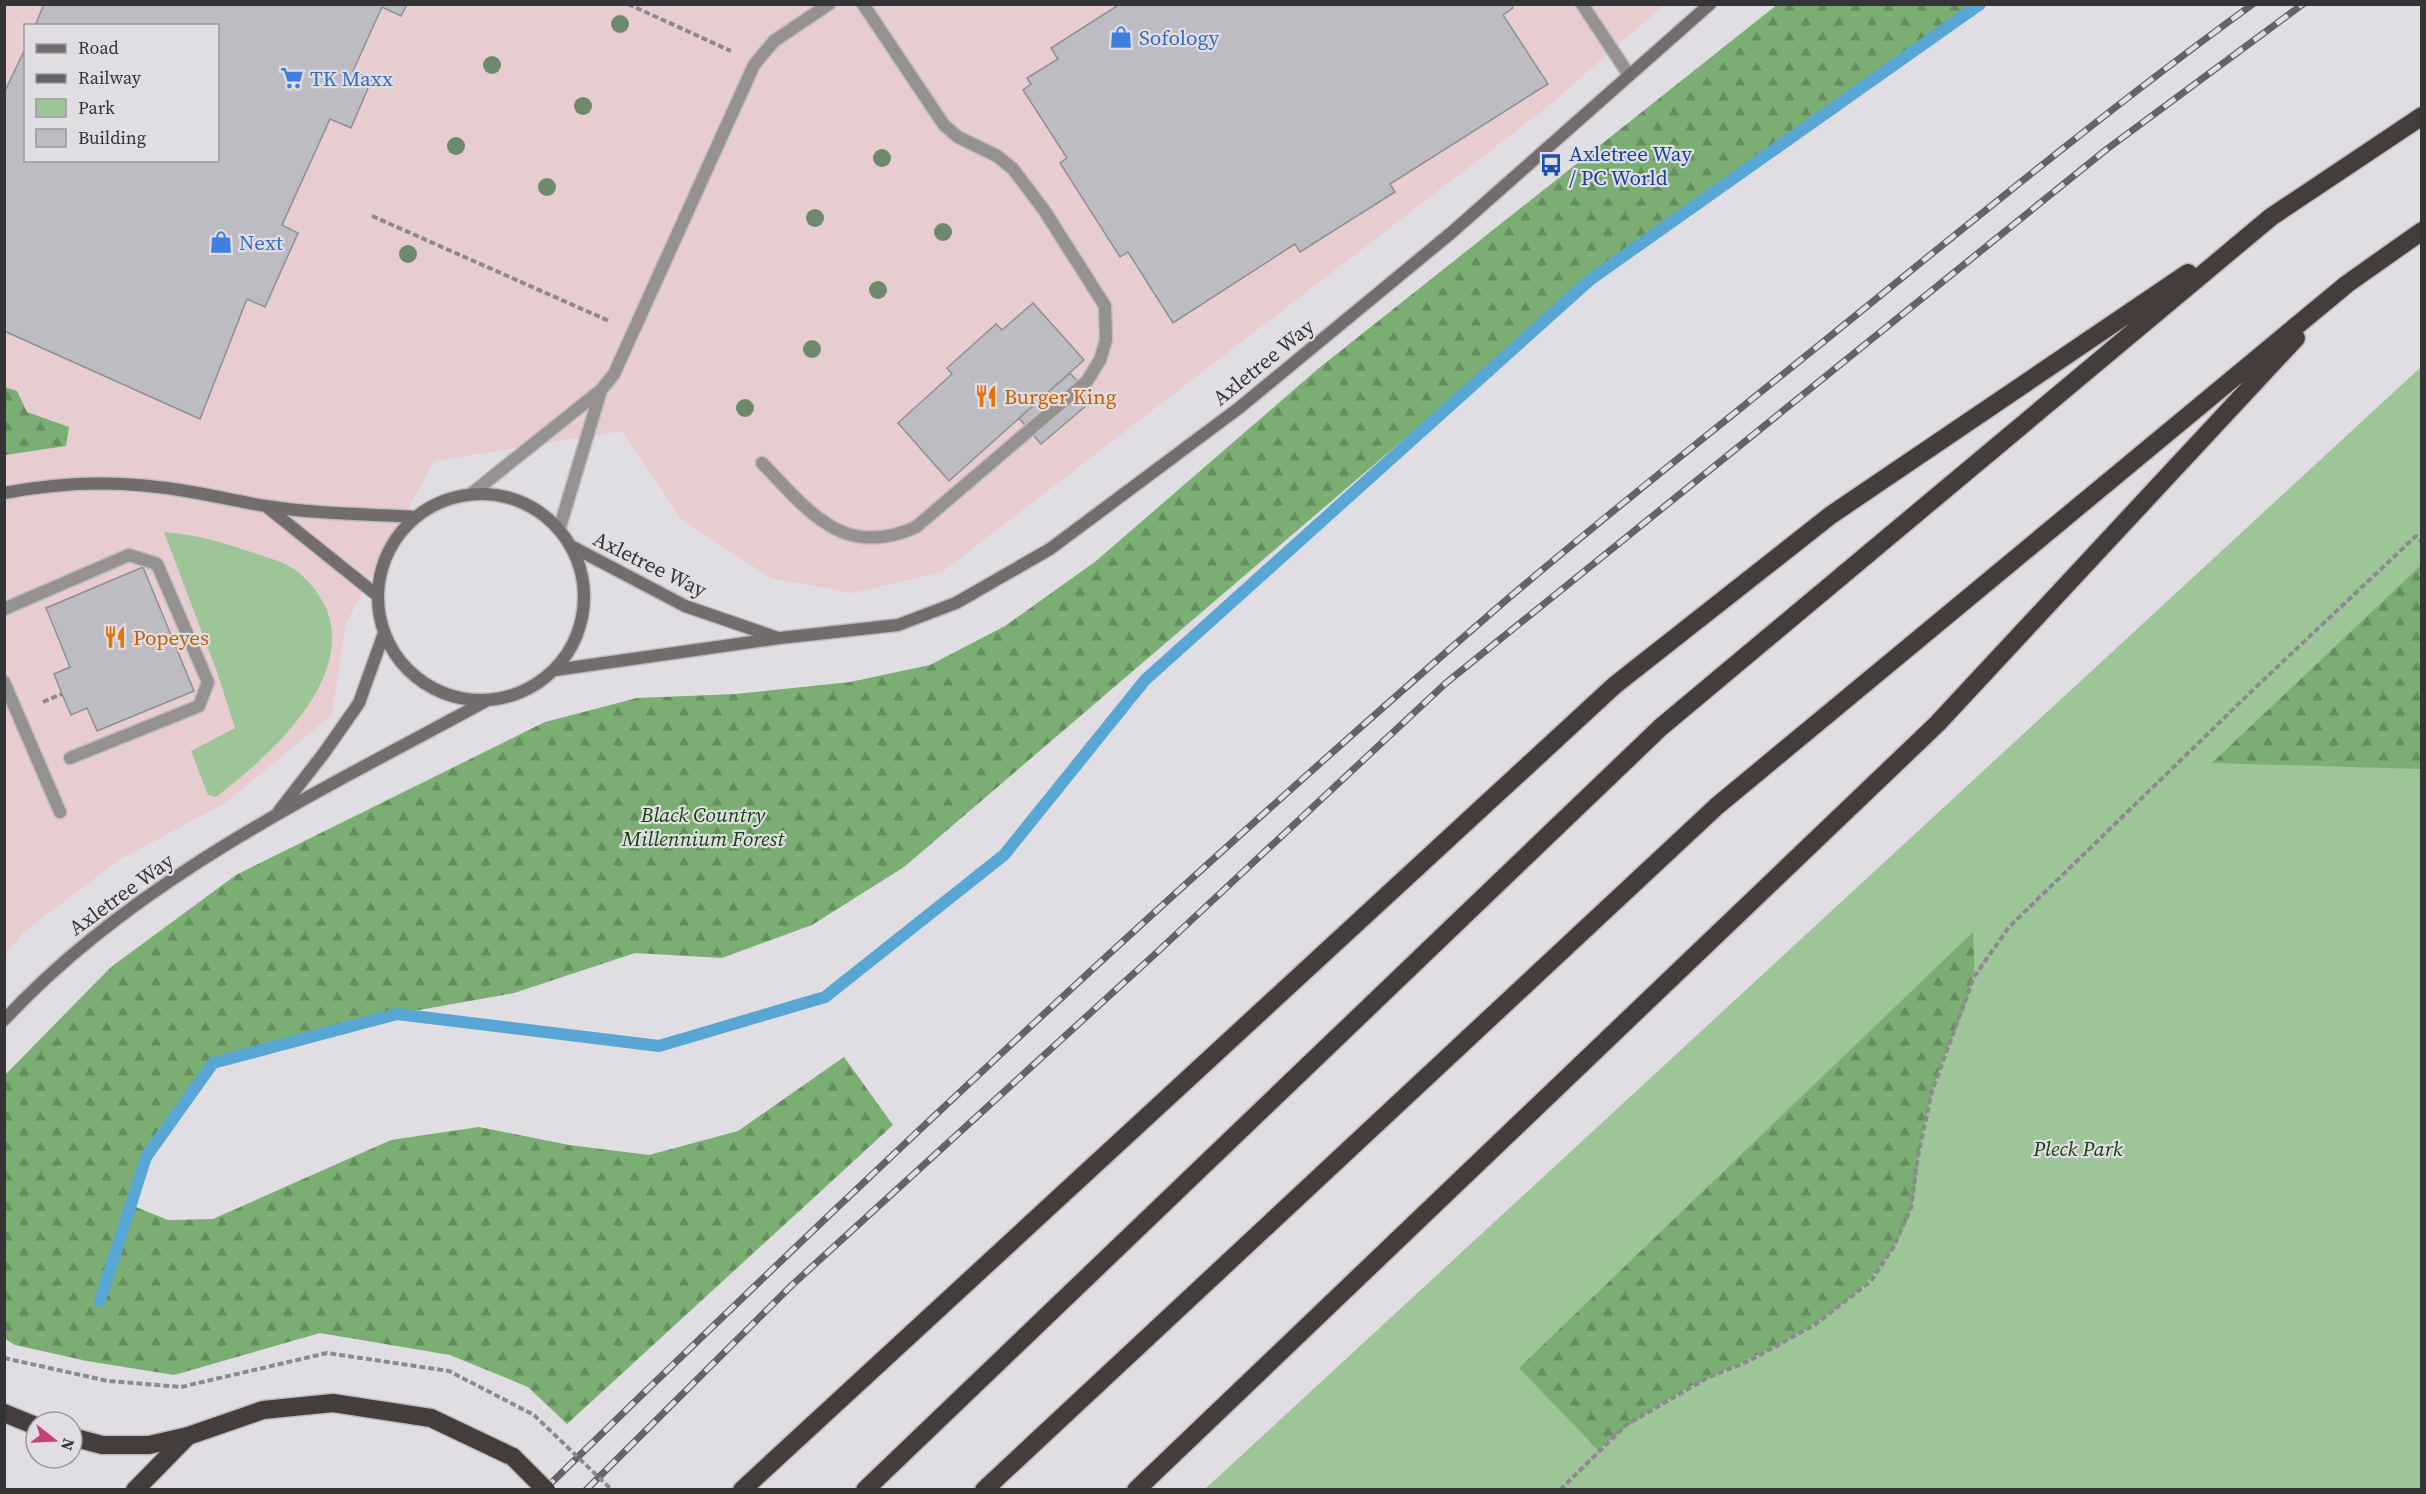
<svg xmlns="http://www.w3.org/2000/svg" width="2426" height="1494" font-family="'Source Serif 4',serif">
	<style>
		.commercial { fill: #e7cdd0; fill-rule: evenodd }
		.green { fill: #9ec598 }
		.forest { fill: url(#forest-firs) }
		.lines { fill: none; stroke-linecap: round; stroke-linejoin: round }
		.stream { stroke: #58a6d3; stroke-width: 12 }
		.building { fill: #bcbcc2; stroke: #8e8e94; stroke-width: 1.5 }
		.lane-casing { stroke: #bebbc0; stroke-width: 15 }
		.secondary-casing { stroke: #bebbc0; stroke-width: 15 }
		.highway-casing { stroke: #bebbc0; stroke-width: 21 }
		.path { stroke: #8c8a8f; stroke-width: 4; stroke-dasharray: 6 3; stroke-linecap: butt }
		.lane { stroke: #959191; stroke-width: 12 }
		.secondary { stroke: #726d6c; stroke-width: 12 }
		.highway { stroke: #443d3c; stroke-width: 18 }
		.rail-casing { stroke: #656367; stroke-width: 7 }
		.rail { stroke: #e0dde3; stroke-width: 4.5; stroke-dasharray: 14; stroke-linecap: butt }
		.highway-bridge-casing { stroke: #bebbc0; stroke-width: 21; stroke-linecap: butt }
		.path-bridge { stroke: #8c8a8f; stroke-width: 4; stroke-dasharray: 6 3; stroke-linecap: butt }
		.highway-bridge { stroke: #443d3c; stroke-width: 18 }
		.tree { fill: #6e8a6b }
		.labels { text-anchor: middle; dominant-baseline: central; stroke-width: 4.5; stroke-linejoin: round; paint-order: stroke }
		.shop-label { font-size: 21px; fill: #366cbe; stroke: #e0dde3; text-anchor: start }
		.transit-label { font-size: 21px; fill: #164399; stroke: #e0dde3; text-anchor: start }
		.street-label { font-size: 21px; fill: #343336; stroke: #e0dde3 }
		.food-label { font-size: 21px; fill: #c56008; stroke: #e0dde3; text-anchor: start }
		.park-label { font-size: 21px; font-style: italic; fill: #114609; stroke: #e0dde3 }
	</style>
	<defs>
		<pattern id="forest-firs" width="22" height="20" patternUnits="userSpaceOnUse" patternTransform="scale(1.5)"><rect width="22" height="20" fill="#7aae72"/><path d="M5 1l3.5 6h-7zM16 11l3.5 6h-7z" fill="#658e5e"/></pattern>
	</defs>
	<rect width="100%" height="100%" fill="#e0dde3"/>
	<path class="commercial" d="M5,5H1664L1547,107L942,572L852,593L771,578L681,519L622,431L434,461L346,623L332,715L225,803L119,860L24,932L5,955ZM26,26H218V160H26Z"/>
	<path class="green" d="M2421,367V1489H1205Z
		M164,532C193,534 221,542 248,551C262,556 278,560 291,567C306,577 316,589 324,604C360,677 267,758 216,797L208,795L191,751L235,728L217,672Z"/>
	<path class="forest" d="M1778,4L1980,5L1591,279L904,867L812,925L722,958L635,953L514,993L397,1014L213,1063L146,1157L131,1205L168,1220L213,1219L391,1140L479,1127L569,1145L649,1155L738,1131L844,1057L893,1125L567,1424L528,1387L450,1355L320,1333L174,1375L87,1361L15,1345L5,1339V1075L111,967L236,875L545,722L637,698L736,694L850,682L930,665L1005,626L1096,561L1319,368Z
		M5,387L17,391L27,412L69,427L66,446L5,455Z
		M2420,566L2421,769L2212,763Z
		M1973,932C1973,946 1976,963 1973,977C1966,1014 1941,1056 1932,1093C1926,1115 1921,1138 1918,1160C1916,1176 1916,1194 1911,1209C1881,1301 1788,1341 1708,1378C1668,1397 1631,1421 1598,1450L1519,1368Z"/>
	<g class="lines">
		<path class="stream" d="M100,1301L146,1157L213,1063L397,1014L659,1046L825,997L1004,855L1145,680L1591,279L1980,4"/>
	</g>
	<path class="building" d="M44,4H407L401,16L382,7L353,71L372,79L351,128L330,119L282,225L298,233L265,307L247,299L200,419L4,331V93L26,47V160H218V26H35Z
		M1120,4H1511L1513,8L1503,15L1548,84L1390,184L1395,192L1300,252L1295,244L1173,323L1128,252L1120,257L1060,163L1067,158L1023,90L1031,84L1027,78L1058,59L1051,48Z
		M1033,303L1084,360L949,481L898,423L952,374L947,368L996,324L1002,330Z
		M1070,373L1094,399L1041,444L1019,418Z
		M143,567L194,691L97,731L87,708L71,715L62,694L54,674L70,667L46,608Z"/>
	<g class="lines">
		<g class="lane-casing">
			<path id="lane" d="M1582,4L1629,75
				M762,463C809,511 843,560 916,527L1087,381L1100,360L1106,340L1105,306L1044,210L1013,169L997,156L958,137L944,125L863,4
				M471,494L601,390L614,374L754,65L774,41L829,4
				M559,530L601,390
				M4,609L129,555L157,564L208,682L199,706L70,758
				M4,682L60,812"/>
		</g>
		<g class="secondary-casing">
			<path id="secondary" d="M4,493C65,481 125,480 186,491C212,495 239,502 266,506C315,514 367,514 416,517
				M378 597a103 103 0 1 1 206 0a103 103 0 1 1-206 0Z
				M267,507L378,596
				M571,546L685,606L778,638
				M555,670L780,638L898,625L956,603L1050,549L1239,408L1451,233L1710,4
				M279,811L324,753L359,703L384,633
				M4,1020C137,877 317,793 486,701"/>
		</g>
		<g class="highway-casing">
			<path id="highway" d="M4,1413L36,1426
				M72,1437L102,1445H149L188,1436L263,1410L333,1403L431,1418L513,1457
				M135,1490L188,1436
				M742,1490L1615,685L1831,515L2188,273
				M865,1490L1661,727L2271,217L2422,116
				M984,1490L1717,806L2347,284L2422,231
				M1136,1490L1937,724L2296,338"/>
		</g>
		<path class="path" d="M628,4L731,51
			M372,216L609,321
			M43,702L62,694
			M4,1358L108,1381L181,1387L327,1353L449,1371L534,1415
			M1560,1490L1626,1425L1707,1378L1749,1361L1816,1324L1871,1281L1893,1248L1911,1208L1918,1156L1932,1091L1974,977L2009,927L2256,687L2416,536L2422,542"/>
		<use href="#lane" class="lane"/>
		<use href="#secondary" class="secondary"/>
		<use href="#highway" class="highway"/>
		<g class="rail-casing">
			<path id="rail" d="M544,1490C853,1188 1170,891 1497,608C1603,517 1714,430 1823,342C1965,227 2105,111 2253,4
				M586,1490L792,1285L1154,955L1446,683L2107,149L2303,4"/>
		</g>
		<use href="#rail" class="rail"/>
		<g class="highway-bridge-casing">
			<path id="highway-bridge" d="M513,1457L546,1490"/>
		</g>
		<path class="path-bridge" d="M534,1415L612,1490"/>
		<use href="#highway-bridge" class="highway-bridge"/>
	</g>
	<g class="tree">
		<circle cx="620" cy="24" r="9"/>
		<circle cx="492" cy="65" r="9"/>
		<circle cx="583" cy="106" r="9"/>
		<circle cx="456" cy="146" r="9"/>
		<circle cx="882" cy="158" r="9"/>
		<circle cx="547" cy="187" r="9"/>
		<circle cx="815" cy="218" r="9"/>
		<circle cx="943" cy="232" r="9"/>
		<circle cx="408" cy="254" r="9"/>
		<circle cx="878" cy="290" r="9"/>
		<circle cx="812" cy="349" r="9"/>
		<circle cx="745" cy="408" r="9"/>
	</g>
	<defs>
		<g id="shop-bare" transform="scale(1.8)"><path d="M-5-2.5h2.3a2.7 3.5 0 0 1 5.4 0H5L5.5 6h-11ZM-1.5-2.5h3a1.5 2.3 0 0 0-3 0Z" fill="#3f7fe0" stroke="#e0dde3" stroke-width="2.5" paint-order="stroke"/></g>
		<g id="supermarket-bare" transform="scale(1.8)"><path d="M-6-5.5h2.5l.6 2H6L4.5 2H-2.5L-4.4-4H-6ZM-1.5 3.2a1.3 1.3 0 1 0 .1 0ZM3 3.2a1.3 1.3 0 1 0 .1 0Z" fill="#3f7fe0" stroke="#e0dde3" stroke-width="2.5" paint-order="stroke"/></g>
		<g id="bus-bare" transform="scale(1.8)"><path d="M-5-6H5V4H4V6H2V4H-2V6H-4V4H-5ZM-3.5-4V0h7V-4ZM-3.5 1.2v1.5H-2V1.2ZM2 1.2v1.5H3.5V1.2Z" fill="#1a4fb4" stroke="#e0dde3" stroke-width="2.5" paint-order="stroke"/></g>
		<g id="restaurant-bare" transform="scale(1.8)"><path d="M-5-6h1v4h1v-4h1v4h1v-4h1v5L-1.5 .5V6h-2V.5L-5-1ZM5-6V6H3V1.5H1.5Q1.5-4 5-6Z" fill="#e8710a" stroke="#e0dde3" stroke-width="2.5" paint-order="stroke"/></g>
	</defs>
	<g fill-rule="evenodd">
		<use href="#shop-bare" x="1121" y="37"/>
		<use href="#supermarket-bare" x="292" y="78"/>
		<use href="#bus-bare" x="1551" y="165"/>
		<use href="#shop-bare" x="221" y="242"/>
		<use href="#restaurant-bare" x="986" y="396"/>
		<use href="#restaurant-bare" x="115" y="637"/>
	</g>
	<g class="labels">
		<g class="shop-label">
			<text x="1139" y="37">Sofology</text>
			<text x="310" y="78">TK Maxx</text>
			<text x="239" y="242">Next</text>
		</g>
		<g class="transit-label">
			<text x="1569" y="153">Axletree Way<tspan x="1569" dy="24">/ PC World</tspan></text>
		</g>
		<g class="street-label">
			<text transform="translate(1263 362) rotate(-39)">Axletree Way</text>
			<text transform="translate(650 564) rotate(26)">Axletree Way</text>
			<text transform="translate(121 894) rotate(-36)">Axletree Way</text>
		</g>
		<g class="food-label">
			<text x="1004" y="396">Burger King</text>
			<text x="133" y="637">Popeyes</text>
		</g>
		<g class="park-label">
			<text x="703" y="814">Black Country<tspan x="703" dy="24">Millennium Forest</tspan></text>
			<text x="2078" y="1148">Pleck Park</text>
		</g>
	</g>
	<rect width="2426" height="1494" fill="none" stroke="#343336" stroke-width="12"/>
	<rect x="24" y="24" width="195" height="138" fill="#e0dde3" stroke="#9b999e" stroke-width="1.5"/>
	<rect x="36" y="44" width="30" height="9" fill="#726d6c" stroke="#9b999e" stroke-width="1.5"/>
	<text x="78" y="54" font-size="18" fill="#343336">Road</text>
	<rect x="36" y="74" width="30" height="9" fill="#656367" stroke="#9b999e" stroke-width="1.5"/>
	<text x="78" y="84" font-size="18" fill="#343336">Railway</text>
	<rect x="36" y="99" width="30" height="18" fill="#9ec598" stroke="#9b999e" stroke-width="1.5"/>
	<text x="78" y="114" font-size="18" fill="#343336">Park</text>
	<rect x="36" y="129" width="30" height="18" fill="#bcbcc2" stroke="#9b999e" stroke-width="1.5"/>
	<text x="78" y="144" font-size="18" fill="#343336">Building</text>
	<g transform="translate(54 1440) rotate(108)"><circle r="28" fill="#e0dde3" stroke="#9b999e" stroke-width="1.5"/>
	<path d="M0-4.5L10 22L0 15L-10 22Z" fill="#c83f7b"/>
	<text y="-9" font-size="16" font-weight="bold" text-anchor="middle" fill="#343336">N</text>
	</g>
</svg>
